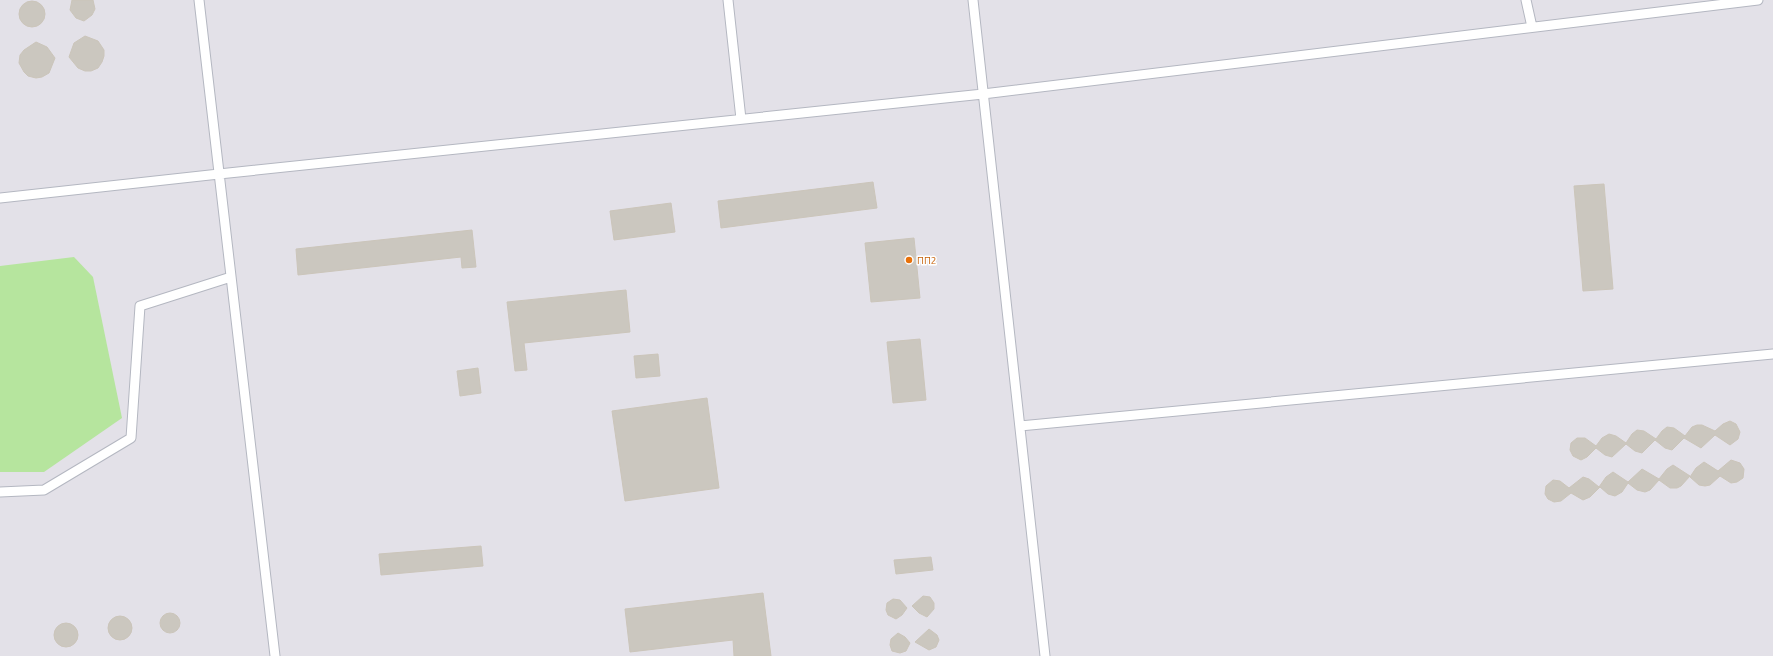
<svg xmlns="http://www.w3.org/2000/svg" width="1773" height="656" font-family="Ubuntu,sans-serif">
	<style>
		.industrial { fill: #e3e1e8 }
		.green { fill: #b6e59e }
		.building { fill: #cbc7bf; stroke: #cbc5ba }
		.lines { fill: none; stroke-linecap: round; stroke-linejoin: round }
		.lane-casing { stroke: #b4b7c1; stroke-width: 11 }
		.lane { stroke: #fff; stroke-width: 9 }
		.food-dot { fill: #e8710a; stroke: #fff; stroke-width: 1.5 }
		.labels { text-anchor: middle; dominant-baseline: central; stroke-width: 3; stroke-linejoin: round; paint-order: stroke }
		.food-label { font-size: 10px; fill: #c56008; stroke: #fff; text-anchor: start }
	</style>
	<rect width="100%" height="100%" fill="#efe9e1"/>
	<path class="industrial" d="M0,0H1773V656H0Z"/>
	<path class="green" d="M74,257L93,277L122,418L44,472H0V266Z"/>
	<path class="building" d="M72,0H93L95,9L92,15L84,21L76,18L70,10Z
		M19 14a13 13 0 1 1 26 0a13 13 0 1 1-26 0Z
		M85,36L98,41L104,50V56L102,62L98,68L91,71H85L78,68L69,57L74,43Z
		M36,42L47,47L55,58L49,73L42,77L36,78L28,76L24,72L19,63L20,55L24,50Z
		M873,182L877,208L721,228L718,201Z
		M1604,184L1613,289L1583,291L1574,186Z
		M671,203L675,232L614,240L610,211Z
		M472,230L476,267L462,268L461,257L298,275L296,249Z
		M914,238L920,298L871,302L865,243Z
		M626,290L630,332L524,343L527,370L515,371L507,302Z
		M920,339L926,400L893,403L887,342Z
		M658,354L660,376L636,378L634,356Z
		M478,368L481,393L460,396L457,371Z
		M707,398L719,488L625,501L612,411Z
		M1730,421L1736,424L1740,432L1738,439L1730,445L1715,435L1701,448L1684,438L1672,450L1665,448L1655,440L1642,453L1635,451L1626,444L1612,457L1605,455L1596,448L1587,457L1581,460L1573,456L1570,450L1571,443L1577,438H1585L1596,446L1602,438L1609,434L1616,436L1626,443L1632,434L1637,430L1644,431L1656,439L1662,431L1667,427L1674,428L1685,436L1692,427L1697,425H1702L1715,431L1723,424Z
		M1731,460L1740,463L1744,469L1743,478L1737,482L1731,483L1720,476L1710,485L1705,486L1699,485L1690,477L1696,468L1704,462L1718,471Z
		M1673,465L1690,476L1681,486L1677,488H1670L1659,480L1650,490L1645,492L1637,490L1628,483L1622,492L1615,496L1608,494L1600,487L1590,497L1583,500L1571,493L1561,501L1554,502L1548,499L1545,494L1546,486L1553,480L1560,481L1569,488L1583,477L1589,479L1599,487L1606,477L1613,472L1628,482L1642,469L1659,479L1667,469Z
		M481,546L483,566L381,575L379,554Z
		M931,557L933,570L896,574L894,560Z
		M763,593L771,656H734L733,640L630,652L625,609Z
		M923,596L930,597L934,603V609L927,617L919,613L912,606Z
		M893,599L900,600L907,608L902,615L896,619L888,615L886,610L887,603Z
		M160 623a10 10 0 1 1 20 0a10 10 0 1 1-20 0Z
		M108 628a12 12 0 1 1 24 0a12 12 0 1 1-24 0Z
		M54 635a12 12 0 1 1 24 0a12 12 0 1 1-24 0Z
		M929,629L937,635L939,640L936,647L929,650L915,642Z
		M898,633L905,637L910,643L906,651L900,653L892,651L890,645L891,639Z"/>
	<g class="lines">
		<g class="lane-casing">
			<path id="lane" d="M199,0L275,656
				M728,0L741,119
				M973,0L1045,656
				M1526,0L1532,27
				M0,198L219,174L983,94L1758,0
				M1020,426L1773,354
				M0,492L44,490L131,438L140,306L231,277"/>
		</g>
		<use href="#lane" class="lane"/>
	</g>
	<circle class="food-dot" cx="909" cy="260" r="4"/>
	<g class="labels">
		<g class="food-label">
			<text x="917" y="260">ПП2</text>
		</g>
	</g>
</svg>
